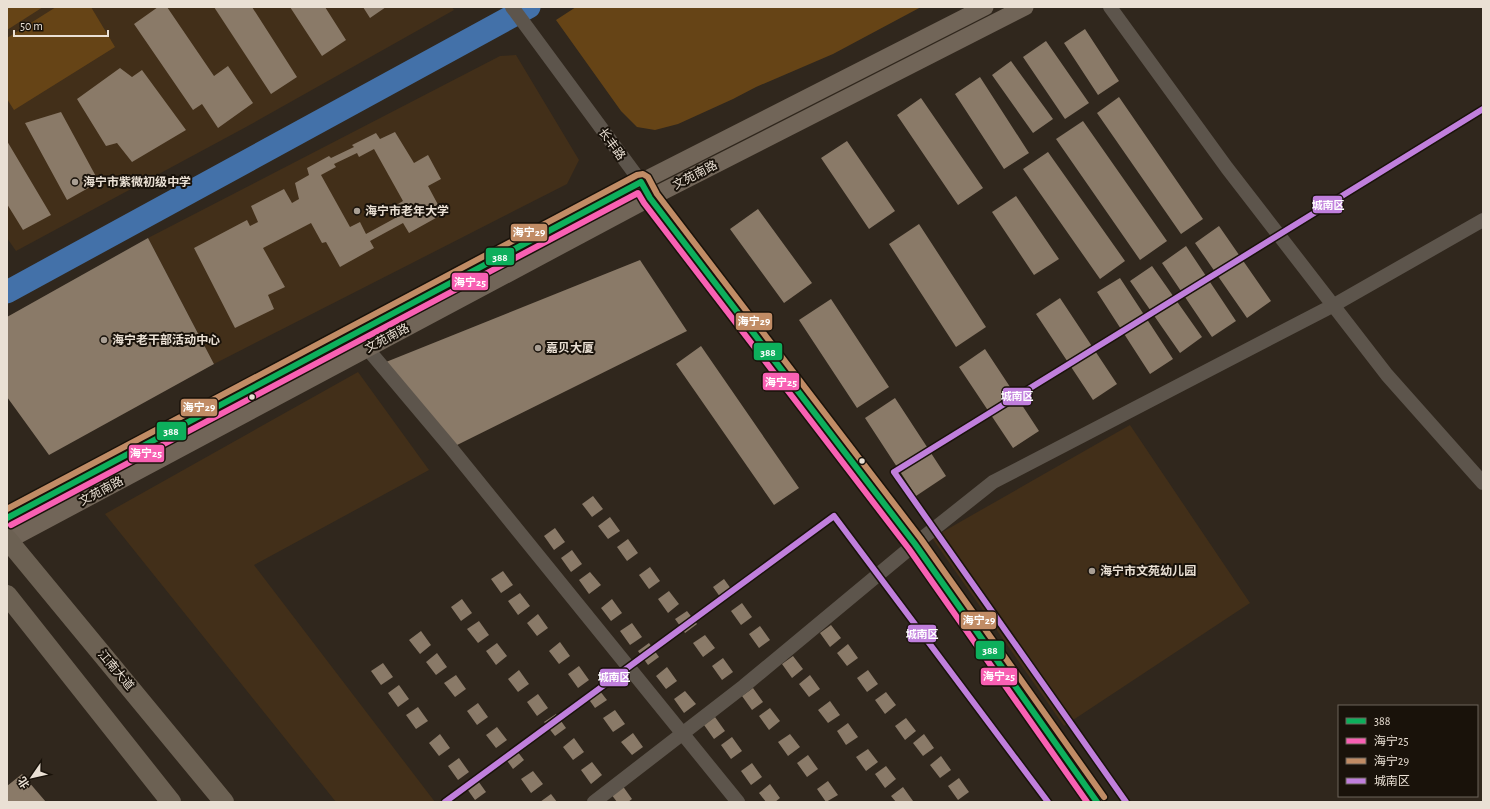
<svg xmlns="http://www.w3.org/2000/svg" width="1490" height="809" font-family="'Alegreya Sans','Noto Sans SC',sans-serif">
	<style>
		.built { fill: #422f19 }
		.green { fill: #664416 }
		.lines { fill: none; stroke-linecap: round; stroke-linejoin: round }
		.river { stroke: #4371a9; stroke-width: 23 }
		.building { fill: #8a7a68; fill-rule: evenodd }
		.minor { stroke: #5d554c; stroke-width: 14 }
		.major { stroke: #716558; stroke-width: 17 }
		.highway { stroke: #6c6153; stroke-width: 20 }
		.bus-1-casing { stroke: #19120a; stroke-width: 9 }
		.bus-2-casing { stroke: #19120a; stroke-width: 9 }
		.bus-3-casing { stroke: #19120a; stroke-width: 9 }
		.bus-4-casing { stroke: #19120a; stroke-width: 9 }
		.bus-1 { stroke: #0daf5c; stroke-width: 6 }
		.bus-2 { stroke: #f860b3; stroke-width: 6 }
		.bus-3 { stroke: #c18c65; stroke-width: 6 }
		.bus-4 { stroke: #c07fdc; stroke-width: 6 }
		.poi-dot { fill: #a99f94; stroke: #19120a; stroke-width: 1.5 }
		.bus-dot { fill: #eae0d4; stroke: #19120a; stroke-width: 1.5 }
		.labels { text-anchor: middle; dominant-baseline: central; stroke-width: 4; stroke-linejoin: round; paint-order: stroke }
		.street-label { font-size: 12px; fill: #eae0d4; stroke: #19120a }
		.poi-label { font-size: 12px; font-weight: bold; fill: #eae0d4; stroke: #19120a; text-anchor: start }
		.line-badge { stroke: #19120a; stroke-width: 1.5 }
		.badge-label { font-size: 11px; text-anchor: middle; font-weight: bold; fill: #fff }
	</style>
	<rect width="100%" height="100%" fill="#30271d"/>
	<path class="built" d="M7,7H452L454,10L246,127L16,251L7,238Z
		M516,55L579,160L567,184L214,364L148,238L500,56Z
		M358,372L429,470L254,565L435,802H336L105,514Z
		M1130,425L1250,603L1064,726L932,538Z"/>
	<path class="green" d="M7,7H43L7,30Z
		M56,7H91L115,47L14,110L7,99V38Z
		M576,7H921L833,54L756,87L733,99L678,124L655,130L637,127L621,111L556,20Z"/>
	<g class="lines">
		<path class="river" d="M7,292L529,7"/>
	</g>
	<path class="building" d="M158,7H167L214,76L228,66L253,103L218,128L202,104L193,110L134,24Z
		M214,7H252L297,77L271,94Z
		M290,7H325L346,40L322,56Z
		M363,7H386L370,18Z
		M1085,29L1119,81L1098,95L1064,43Z
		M1046,41L1089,103L1065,119L1023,57Z
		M1011,61L1053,119L1033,133L992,75Z
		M120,68L132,77L142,70L186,130L132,162L117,143L106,146L77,99Z
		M980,77L1029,153L1004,169L955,94Z
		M1119,97L1203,219L1181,234L1097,113Z
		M921,98L983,188L958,205L897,115Z
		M61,112L99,182L67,200L25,123Z
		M1083,121L1167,241L1140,260L1056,139Z
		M395,132L414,163L428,155L441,179L428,186L443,214L409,233L403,223L370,241L374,248L340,267L326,242L322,243L311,223L263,248L285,287L268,295L274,309L235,328L194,248L247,220L250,226L258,222L251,206L284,189L292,203L299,199L295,183L309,175L307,168L329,156L331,158L354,147L352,145L376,133L380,139ZM374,149L403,201L393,207L399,216L366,234L360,222L350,227L321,175L336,167L334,164L357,153L359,157Z
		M7,141L51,215L23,230L7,204Z
		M847,141L895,211L869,229L821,158Z
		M1048,152L1125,261L1100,279L1023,169Z
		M1016,196L1059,259L1034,275L992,212Z
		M758,209L812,283L784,303L730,229Z
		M919,224L986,327L956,347L889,244Z
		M1219,226L1271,301L1247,318L1195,243Z
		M148,238L214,364L49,455L7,397V317Z
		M1186,246L1236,321L1212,337L1162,263Z
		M640,260L687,331L451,448L381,364Z
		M1152,266L1202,337L1180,353L1130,281Z
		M1120,278L1173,359L1150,374L1097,292Z
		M1060,298L1117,384L1093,400L1036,314Z
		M831,299L889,387L857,408L799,320Z
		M701,346L799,488L774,505L676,364Z
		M985,349L1039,431L1013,448L959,367Z
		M895,398L946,476L916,496L865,418Z
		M593,496L603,509L592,517L582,504Z
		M610,517L620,531L608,539L598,526Z
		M555,528L565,542L554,550L544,536Z
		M628,539L638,553L627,561L617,547Z
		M572,550L582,564L571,572L561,558Z
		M650,567L660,581L649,589L639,575Z
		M503,571L513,585L501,593L491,579Z
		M590,572L601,585L589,594L579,580Z
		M724,579L734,593L723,601L713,587Z
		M669,591L679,604L668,613L658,599Z
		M520,593L530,606L518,615L508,601Z
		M462,599L472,613L461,621L451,607Z
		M612,599L622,613L611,621L601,608Z
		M742,603L752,617L741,625L731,611Z
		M687,611L697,624L685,633L675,619Z
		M538,614L548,628L537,636L527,623Z
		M479,621L489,635L478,643L467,629Z
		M632,623L642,637L630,645L620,631Z
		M831,625L841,638L830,647L820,633Z
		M760,626L770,640L759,648L749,634Z
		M421,631L431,645L420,654L409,640Z
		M705,635L715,648L703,657L693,643Z
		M560,642L570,656L559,664L549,651Z
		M497,643L507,656L496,665L486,651Z
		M649,643L659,657L648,665L638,651Z
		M848,644L858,658L847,666L837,653Z
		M437,653L447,667L436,675L426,662Z
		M793,656L803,669L792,678L782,664Z
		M723,658L733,672L722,680L712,666Z
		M383,663L393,677L381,685L371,671Z
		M579,666L589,680L578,688L568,674Z
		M667,667L677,681L666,689L656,676Z
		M519,670L529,684L518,692L508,679Z
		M868,670L878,684L867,692L857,678Z
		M456,675L466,689L455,697L444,683Z
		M810,675L820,689L809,697L799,684Z
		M399,685L409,699L398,707L388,693Z
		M596,686L607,700L595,708L585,694Z
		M753,688L763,702L752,710L742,696Z
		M685,691L696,704L684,713L674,699Z
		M886,692L896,705L885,714L875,700Z
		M538,694L548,708L537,716L527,702Z
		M830,701L840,715L828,723L818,710Z
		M478,703L488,717L477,725L467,711Z
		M418,707L428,721L416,729L406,715Z
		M770,708L780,721L769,730L759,716Z
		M615,710L625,724L613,732L603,718Z
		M556,714L566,728L555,736L544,722Z
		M715,717L725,731L714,739L704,725Z
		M906,718L916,731L905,740L895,726Z
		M848,723L858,737L846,745L837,731Z
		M497,727L507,740L496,748L486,735Z
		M633,733L643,747L632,755L621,742Z
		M440,734L450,748L439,756L429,743Z
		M790,734L800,747L788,756L778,742Z
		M924,734L934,748L923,756L913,743Z
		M732,737L742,751L731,759L721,745Z
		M574,738L584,752L573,760L563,747Z
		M514,747L524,760L513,769L503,755Z
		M868,749L878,762L866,771L856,757Z
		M808,755L818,769L807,777L797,763Z
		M941,756L951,770L940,778L930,765Z
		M459,758L469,772L458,780L448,766Z
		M592,762L602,775L591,784L581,770Z
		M752,763L762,777L751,785L741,771Z
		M886,766L896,779L885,788L875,774Z
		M533,771L543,784L531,793L521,779Z
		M22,774L46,802H7V786Z
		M476,778L486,792L475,800L465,786Z
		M959,778L969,792L958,800L948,786Z
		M828,781L838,795L826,802L817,789Z
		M770,784L780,798L775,802H766L759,793Z
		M622,785L632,799L628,802H617L611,794Z
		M903,787L913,801L911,802H896L891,796Z
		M551,794L557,802H540Z"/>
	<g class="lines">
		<path class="minor" d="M512,7L641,182L650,198L915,544L1097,802
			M1110,7L1227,168L1387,375L1483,483
			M355,334L451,448L738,802
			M594,802L744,686L915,544L993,482L1334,305L1483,220"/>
		<path class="major" d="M7,518L641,182L985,7
			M7,541L650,198L1025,7"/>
		<path class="highway" d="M7,539L224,802
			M7,595L171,802"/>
		<g class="bus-1-casing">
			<path id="bus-1" d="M7,518L641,182L650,198L915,544L1097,802"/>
		</g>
		<g class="bus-2-casing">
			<path id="bus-2" d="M11,525L638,193L644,203L909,549L1087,802"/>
		</g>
		<g class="bus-3-casing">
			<path id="bus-3" d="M7,509L637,175L643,174L648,177L657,194L921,539L1104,797"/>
		</g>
		<g class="bus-4-casing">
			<path id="bus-4" d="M445,802L834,516L1048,802
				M1126,802L894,472L1483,109"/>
		</g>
		<use href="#bus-1" class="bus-1"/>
		<use href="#bus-2" class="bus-2"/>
		<use href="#bus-3" class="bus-3"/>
		<use href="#bus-4" class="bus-4"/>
	</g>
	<g class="poi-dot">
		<circle cx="75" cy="182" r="4"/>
		<circle cx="357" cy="211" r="4"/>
		<circle cx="104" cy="340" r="4"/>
		<circle cx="538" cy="348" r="4"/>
		<circle cx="1092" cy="571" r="4"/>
	</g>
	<g class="bus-dot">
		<circle cx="252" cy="397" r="3.5"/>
		<circle cx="862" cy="461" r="3.5"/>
	</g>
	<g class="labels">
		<g class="street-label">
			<text transform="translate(612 144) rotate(54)">长丰路</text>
			<text transform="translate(695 175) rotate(-27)">文苑南路</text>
			<text transform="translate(387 338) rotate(-28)">文苑南路</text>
			<text transform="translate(101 491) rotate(-28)">文苑南路</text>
			<text transform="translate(116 670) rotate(50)">江南大道</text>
		</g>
		<g class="poi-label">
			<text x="83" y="182">海宁市紫微初级中学</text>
			<text x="365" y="211">海宁市老年大学</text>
			<text x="112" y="340">海宁老干部活动中心</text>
			<text x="546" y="348">嘉贝大厦</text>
			<text x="1100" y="571">海宁市文苑幼儿园</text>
		</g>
	</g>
	<g class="line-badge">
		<rect x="1312" y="195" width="31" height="19" rx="4" fill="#c07fdc"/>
		<rect x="510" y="223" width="38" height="19" rx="4" fill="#c18c65"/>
		<rect x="485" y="247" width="30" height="19" rx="4" fill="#0daf5c"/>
		<rect x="451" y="272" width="38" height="19" rx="4" fill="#f860b3"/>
		<rect x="735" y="312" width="38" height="19" rx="4" fill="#c18c65"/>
		<rect x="753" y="342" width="30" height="19" rx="4" fill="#0daf5c"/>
		<rect x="762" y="372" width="38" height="19" rx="4" fill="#f860b3"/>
		<rect x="1002" y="387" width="30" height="19" rx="4" fill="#c07fdc"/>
		<rect x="180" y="398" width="38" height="19" rx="4" fill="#c18c65"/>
		<rect x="156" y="421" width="31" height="20" rx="4" fill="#0daf5c"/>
		<rect x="128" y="444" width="37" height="19" rx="4" fill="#f860b3"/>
		<rect x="960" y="611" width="37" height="19" rx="4" fill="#c18c65"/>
		<rect x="907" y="624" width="30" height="19" rx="4" fill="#c07fdc"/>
		<rect x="975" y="640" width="30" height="20" rx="4" fill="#0daf5c"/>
		<rect x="980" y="667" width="38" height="19" rx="4" fill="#f860b3"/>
		<rect x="599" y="668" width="30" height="19" rx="4" fill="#c07fdc"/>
	</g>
	<g class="badge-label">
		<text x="1328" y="209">城南区</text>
		<text x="529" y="236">海宁29</text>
		<text x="500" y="261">388</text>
		<text x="470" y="286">海宁25</text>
		<text x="754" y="325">海宁29</text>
		<text x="768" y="356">388</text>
		<text x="781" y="386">海宁25</text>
		<text x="1017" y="400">城南区</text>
		<text x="199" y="411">海宁29</text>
		<text x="171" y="435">388</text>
		<text x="146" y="457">海宁25</text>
		<text x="979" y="624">海宁29</text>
		<text x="922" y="638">城南区</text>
		<text x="990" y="654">388</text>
		<text x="999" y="680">海宁25</text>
		<text x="614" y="681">城南区</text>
	</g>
	<rect width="1490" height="809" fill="none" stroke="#eae0d4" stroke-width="16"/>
	<rect x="1338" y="705" width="140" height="92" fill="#19120a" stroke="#6d645b"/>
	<rect x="1346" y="718" width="20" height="6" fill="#0daf5c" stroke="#6d645b"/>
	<text x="1374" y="725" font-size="12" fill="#eae0d4">388</text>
	<rect x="1346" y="738" width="20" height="6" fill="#f860b3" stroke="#6d645b"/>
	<text x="1374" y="745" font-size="12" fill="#eae0d4">海宁25</text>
	<rect x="1346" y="758" width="20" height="6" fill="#c18c65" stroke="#6d645b"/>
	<text x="1374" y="765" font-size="12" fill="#eae0d4">海宁29</text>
	<rect x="1346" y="778" width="20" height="6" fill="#c07fdc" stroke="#6d645b"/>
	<text x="1374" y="785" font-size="12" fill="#eae0d4">城南区</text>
	<g transform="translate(32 777) rotate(236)" stroke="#19120a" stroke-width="3" paint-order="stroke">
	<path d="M0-3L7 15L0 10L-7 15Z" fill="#eae0d4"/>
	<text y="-6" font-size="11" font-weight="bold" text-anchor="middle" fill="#eae0d4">北</text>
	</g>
	<path d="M14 30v6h94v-6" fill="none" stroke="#eae0d4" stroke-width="2"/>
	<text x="20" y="30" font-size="12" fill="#eae0d4" stroke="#19120a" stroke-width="3" paint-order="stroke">50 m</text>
</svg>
